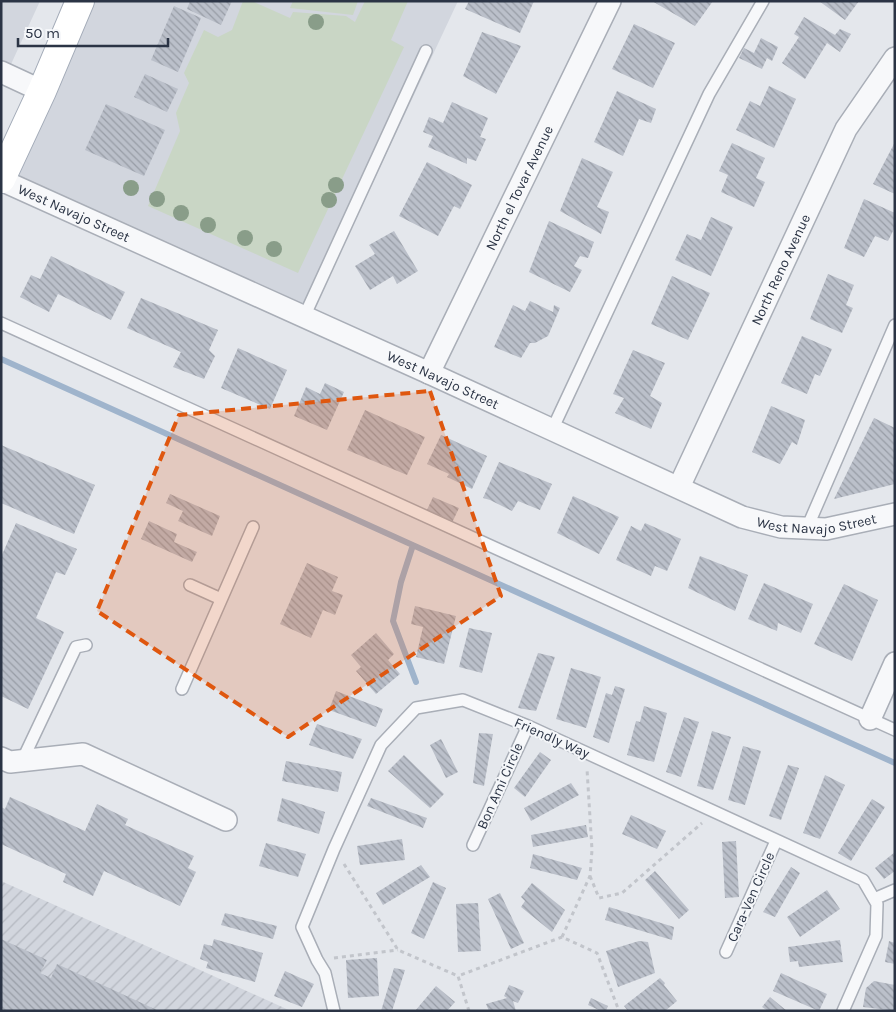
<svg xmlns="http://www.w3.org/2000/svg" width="896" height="1012" font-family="Karla,sans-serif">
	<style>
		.built { fill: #d2d6de }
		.industrial { fill: url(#industrial-furrows) }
		.green { fill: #c9d6c5 }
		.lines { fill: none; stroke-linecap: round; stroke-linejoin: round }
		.stream { stroke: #9fb4cc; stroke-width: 6 }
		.building { fill: url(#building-back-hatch) }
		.service-casing { stroke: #a9aeb7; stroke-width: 14 }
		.minor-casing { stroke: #a9aeb7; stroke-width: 24 }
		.primary-casing { stroke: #a3abb8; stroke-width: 30 }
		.path { stroke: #c2c5cb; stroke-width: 3; stroke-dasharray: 4 4; stroke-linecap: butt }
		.service { stroke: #f7f8fa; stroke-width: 11 }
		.minor { stroke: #f7f8fa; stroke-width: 21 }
		.primary { stroke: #fff; stroke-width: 28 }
		.tree { fill: #899d89 }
		.marked { fill: #df570f; fill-opacity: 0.2; stroke: #df570f; stroke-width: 4; stroke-dasharray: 10 6; stroke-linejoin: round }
		.labels { text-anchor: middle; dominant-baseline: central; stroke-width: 4; stroke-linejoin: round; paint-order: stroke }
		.street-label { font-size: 14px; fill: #2b3445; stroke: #f4f6f9 }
	</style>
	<defs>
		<pattern id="industrial-furrows" width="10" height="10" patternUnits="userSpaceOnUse" patternTransform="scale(1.25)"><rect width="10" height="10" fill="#d2d6de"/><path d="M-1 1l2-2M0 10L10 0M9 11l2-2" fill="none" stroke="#b4b8c0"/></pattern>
		<pattern id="building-back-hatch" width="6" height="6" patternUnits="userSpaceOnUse" patternTransform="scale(1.25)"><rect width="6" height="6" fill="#bbc0ca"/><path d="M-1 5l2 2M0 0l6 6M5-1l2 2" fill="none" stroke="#989da6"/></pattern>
	</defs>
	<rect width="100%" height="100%" fill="#e4e7ec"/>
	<path class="built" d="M1,1H40L1,86Z
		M80,1H458L309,319L1,179Z"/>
	<path class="industrial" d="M1,881L189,965L291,1011H1Z"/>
	<path class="green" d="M243,1H252L290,18L293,12L346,16L355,22L365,1H408L391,40L404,47L298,273L148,206L180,131L176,113L189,83L184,73L204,30L218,37L232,30Z
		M293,1H358L353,15L290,8Z"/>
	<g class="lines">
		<path class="stream" d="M1,359L895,763
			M413,545L401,582L393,621L416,682"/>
	</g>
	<path class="building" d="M190,1H232L221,25L187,9Z
		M469,1H534L520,33L465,9Z
		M652,1H713L695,26Z
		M819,1H859L845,20Z
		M174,6L201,18L178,72L151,60Z
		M804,17L835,35L840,29L851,34L840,52L827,43L805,79L782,63L799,37L794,34Z
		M634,24L675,43L653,88L612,69Z
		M482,32L521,46L496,94L463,76Z
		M761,38L778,47L772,61L767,58L762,69L739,58L744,48L754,53Z
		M145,74L178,89L167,112L134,97Z
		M769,86L796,99L774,148L736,130L750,101L760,106Z
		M617,91L656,109L651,123L639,119L623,156L594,142Z
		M452,102L488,118L480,137L486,139L476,161L467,158V164L428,147L433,136L423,132L429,117L443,123Z
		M106,104L165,130L144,176L85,150Z
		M895,142V194L873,184Z
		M732,143L765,158L756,178L765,182L754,207L721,192L728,175L719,171Z
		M582,158L613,172L597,207L609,212L601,234L560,211Z
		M427,162L472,185L460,209L454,206L438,236L399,216Z
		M864,199L895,213V227L888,241L875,236L864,257L844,248Z
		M711,217L733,227L711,276L675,260L687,234L701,240Z
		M549,221L594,242L588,258L580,256L574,266L582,270L570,292L529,272Z
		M394,231L418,271L397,284L393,276L370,290L355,266L375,254L369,245Z
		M51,256L125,292L111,320L58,294L49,312L20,297L31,275L40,279Z
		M828,274L854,285L846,305L853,308L842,333L810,319Z
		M672,276L710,293L688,340L651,324Z
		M141,298L218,330L209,350L215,356L204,379L173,367L181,352L127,328Z
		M530,301L553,312L554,305L560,308L548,336L535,343H530L521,358L494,347L513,305L525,311Z
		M802,336L832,349L820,376L815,374L807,394L781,383Z
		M238,348L287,370L270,409L221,388Z
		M633,350L665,363L650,396L662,403L651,429L615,413L624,398L613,394Z
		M325,383L344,392L327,430L294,416L306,387L320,394Z
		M771,406L805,420L797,445L792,442L780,464L752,452Z
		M365,410L425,437L407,475L347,450Z
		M874,418L895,428V484L834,499Z
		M441,435L487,456L472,489L447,477L449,474L427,464Z
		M1,445L95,485L74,534L1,503Z
		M499,462L552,484L540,510L518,501L512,511L490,500L483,498Z
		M170,494L220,516L212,536L178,521L183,511L166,503Z
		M573,496L619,517L599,554L557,533Z
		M433,497L459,508L451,525L425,514Z
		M149,521L177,534L174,542L197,552L192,562L141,539Z
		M16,523L77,549L65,575L56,572L36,618L64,632L28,709L1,696V557Z
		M645,523L681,539L667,571L655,566L651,576L616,560L631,526L641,531Z
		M700,556L748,575L735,611L688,588Z
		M307,563L338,577L332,591L343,595L335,615L323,610L311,638L280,624Z
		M764,583L813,604L801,633L778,623L777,631L748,619Z
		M844,584L878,600L852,661L814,644Z
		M415,606L456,616L444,664L416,657L423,627L411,624Z
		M469,628L492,633L482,673L459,667Z
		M376,633L394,654L388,660L400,674L376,694L356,671L361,667L351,655Z
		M538,653L555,657L536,711L518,708Z
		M571,668L601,677L586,728L556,719Z
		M615,686L625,689L609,743L593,737L606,693L612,695Z
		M336,691L383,709L376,727L329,710Z
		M644,706L667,713L654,762L627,755L636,721L640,722Z
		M684,717L699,722L681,777L666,772Z
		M317,724L362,739L353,759L309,745Z
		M712,731L731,737L713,790L697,786Z
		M479,733L493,734L484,786L473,783Z
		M441,739L458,772L446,778L430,745Z
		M743,746L761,751L745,805L728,800Z
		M540,752L551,760L525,797L514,788Z
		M404,755L444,794L430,808L388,771Z
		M286,761L342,772L338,792L282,781Z
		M788,765L799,768L781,820L769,816Z
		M825,775L845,785L820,839L803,833Z
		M571,783L579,795L531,821L524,808Z
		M10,797L85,831L97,804L128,819L125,825L194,856L188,868L196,872L180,906L104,871L93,896L63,882L66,874L1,844V807L5,809Z
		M282,798L325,812L319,834L277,821Z
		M371,798L427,818L423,828L367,806Z
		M872,799L885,807L851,861L838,853Z
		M631,815L666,831L657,849L622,834Z
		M586,825L588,837L533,847L531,835Z
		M402,839L405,860L360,865L357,846Z
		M736,841L739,897L725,898L722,842Z
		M266,843L306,854L298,877L259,866Z
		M895,852V871L884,879L875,868Z
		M533,854L582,868L577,880L530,868Z
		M421,865L430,877L383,905L376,893Z
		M791,867L800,873L775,917L763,912Z
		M655,871L689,910L679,919L645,880Z
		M433,882L446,888L424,939L411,933Z
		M532,883L565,910L552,932L521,907L525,901L521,897Z
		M827,890L840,909L800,937L787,917Z
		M500,893L524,943L511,949L488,899Z
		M478,903L481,951L458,952L456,904Z
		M609,907L674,927L672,940L605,920Z
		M225,913L277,926L273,939L221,925Z
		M1,939L47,960L40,973L51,978L57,964L159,1011H1Z
		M214,939L263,953L255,982L206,968L208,962L200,959L204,944L212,946Z
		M840,940L843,962L799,967L798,961L790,962L788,947Z
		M639,941L648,942L655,973L618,987L606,951Z
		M889,941L895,943V964L885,962Z
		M377,958L379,996L348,998L346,960Z
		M394,968L405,970L392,1011H381Z
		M285,971L314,984L302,1007L274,996Z
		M781,973L827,994L819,1011L773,991Z
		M660,978L665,983L664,985L677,1001L665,1011H628L624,1006Z
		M874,981L895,985V1011L863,1007L866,988Z
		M509,985L524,991L518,1003L513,1001L516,1011H489L486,1004L507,998L504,996Z
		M436,986L455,1002L447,1011H415Z
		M770,997L787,1011H768L762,1007Z
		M591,998L608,1006L606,1011H601L588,1005Z"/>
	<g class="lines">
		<g class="service-casing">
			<path id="service" d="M304,317L426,51
				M1,323L895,730
				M552,430L709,94L763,1
				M807,528L895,325
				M190,585L221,599
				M182,689L253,527
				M22,761L76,647L86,645
				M473,845L528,726
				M874,899L895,890
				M726,952L776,841
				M334,1011L325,973L317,960L302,927L334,849L381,745L416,708L463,700L528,726L863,880L877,904L876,936L843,1011"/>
		</g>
		<g class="minor-casing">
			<g id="minor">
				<path d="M1,72L42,91"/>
				<path id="s1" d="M1,180L429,373L742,517L781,527L826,529L895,514"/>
				<path id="s2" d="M429,373L610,1"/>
				<path id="s3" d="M679,487L846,129L895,58"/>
				<path d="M870,719L895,663"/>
				<path d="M1,758L10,762L83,754L226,820"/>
			</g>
		</g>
		<g class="primary-casing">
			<path id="primary" d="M1,179L42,91L80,1"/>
		</g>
		<path class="path" d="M344,864L398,950L458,976
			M590,876L599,898L622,893L702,823
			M562,937L590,876L592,850L587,769
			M334,958L398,950
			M469,1011L458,976L562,937L597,953L619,1011"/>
		<use href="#service" class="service"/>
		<use href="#minor" class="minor"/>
		<use href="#primary" class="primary"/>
	</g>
	<g class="tree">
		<circle cx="316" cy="22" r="8"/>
		<circle cx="336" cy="185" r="8"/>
		<circle cx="131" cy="188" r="8"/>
		<circle cx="157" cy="199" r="8"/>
		<circle cx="329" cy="200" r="8"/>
		<circle cx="181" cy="213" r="8"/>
		<circle cx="208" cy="225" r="8"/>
		<circle cx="245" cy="238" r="8"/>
		<circle cx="274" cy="249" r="8"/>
	</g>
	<path class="marked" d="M430,391L501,596L288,737L97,611L179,415Z"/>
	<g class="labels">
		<g class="street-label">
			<text stroke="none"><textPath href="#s2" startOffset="206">North el Tovar Avenue</textPath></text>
			<text stroke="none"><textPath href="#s1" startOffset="80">West Navajo Street</textPath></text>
			<text stroke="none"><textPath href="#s3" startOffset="240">North Reno Avenue</textPath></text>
			<text stroke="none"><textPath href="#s1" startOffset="485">West Navajo Street</textPath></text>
			<text stroke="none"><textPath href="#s1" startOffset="890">West Navajo Street</textPath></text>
			<text transform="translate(552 738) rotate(24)">Friendly Way</text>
			<text transform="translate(500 786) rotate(-66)">Bon Ami Circle</text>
			<text transform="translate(751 897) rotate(-66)">Cara-Ven Circle</text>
		</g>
	</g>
	<rect width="896" height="1012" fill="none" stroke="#2b3445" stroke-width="5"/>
	<path d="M18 38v8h150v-8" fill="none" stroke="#2b3445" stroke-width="2.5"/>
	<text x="25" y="38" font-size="15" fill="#2b3445" stroke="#f4f6f9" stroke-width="4" paint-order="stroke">50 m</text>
</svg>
